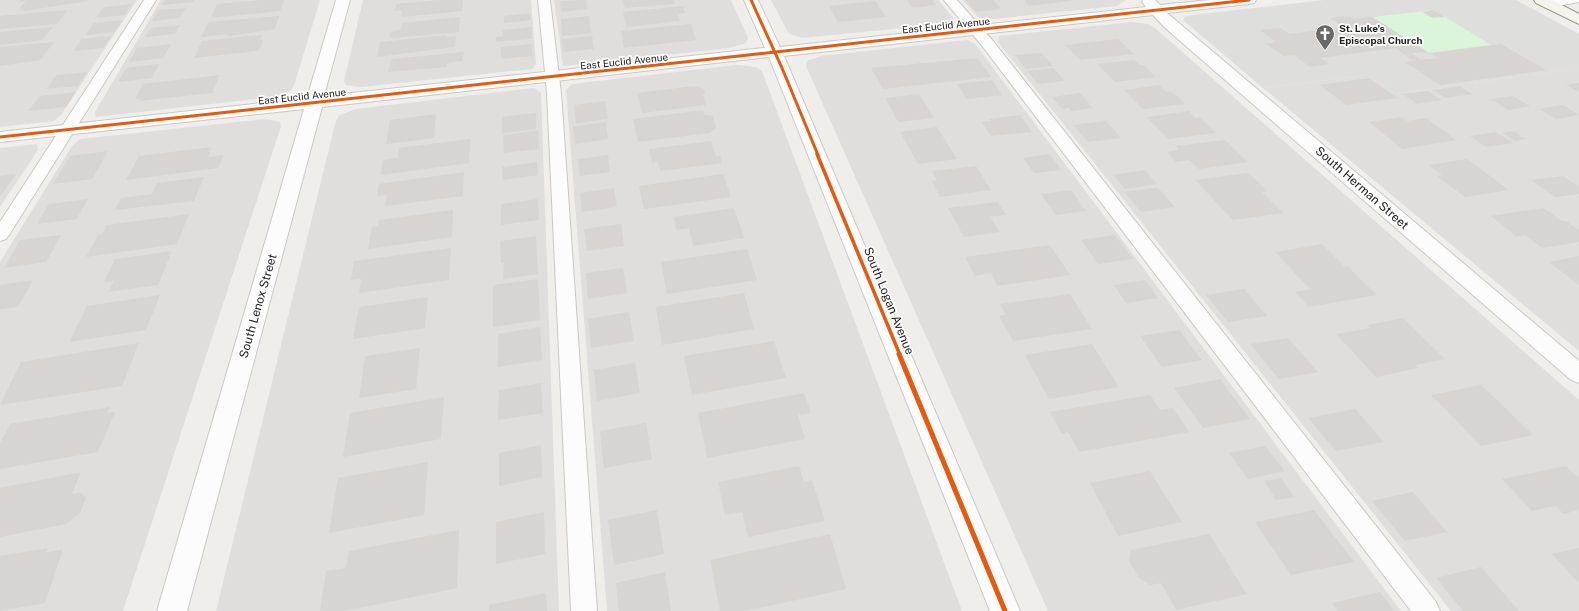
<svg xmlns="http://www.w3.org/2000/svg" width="1579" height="611" font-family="'Public Sans',sans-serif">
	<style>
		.residential { fill: #dfdedc }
		.religious { fill: #dededc }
		.park { fill: #daf5da }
		.building { fill: #d7d4d2 }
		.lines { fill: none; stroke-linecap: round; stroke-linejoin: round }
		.lane-casing { stroke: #c9c8c7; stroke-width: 2 }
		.street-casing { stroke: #c9c8c7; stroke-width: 2 }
		.secondary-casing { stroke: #999a82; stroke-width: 2 }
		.lane { fill: #fdfcfc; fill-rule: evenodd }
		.street { fill: #fdfcfc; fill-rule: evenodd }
		.secondary { fill: #f4f4ed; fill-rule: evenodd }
		.cycleway-far2-casing { stroke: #fff; stroke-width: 5 }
		.cycleway-far1-casing { stroke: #fff; stroke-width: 6 }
		.cycleway-casing { stroke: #fff; stroke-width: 8 }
		.cycleway-far2 { stroke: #e8590c; stroke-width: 3 }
		.cycleway-far1 { stroke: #e8590c; stroke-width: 3.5 }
		.cycleway { stroke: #e8590c; stroke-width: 5 }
		.labels { text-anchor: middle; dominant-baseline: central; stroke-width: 3.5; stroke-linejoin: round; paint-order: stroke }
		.far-street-label { font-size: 10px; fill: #222; stroke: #fff }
		.far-poi-label { font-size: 10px; font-weight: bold; fill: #222; stroke: #fff; text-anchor: start }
		.street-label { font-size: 12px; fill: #222; stroke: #fff }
	</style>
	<rect width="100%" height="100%" fill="#f0eeeb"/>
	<path class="residential" d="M0,0H137L61,115L54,121L0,127Z
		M161,0H320L294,86L290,91L273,97L96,117L95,112Z
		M363,0H531L536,64L532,69L361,87L346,85L344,81Z
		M554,0H731L748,38L746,43L730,48L563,66Z
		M771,0H938L954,19V23L802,38L789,34Z
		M963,0H1125V1L1116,6L984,20L977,16Z
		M1132,22L1148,24L1155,28L1579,400V611H1451L998,42L999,36Z
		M967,40L975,44L1401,611H1048L806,66L807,61L821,56Z
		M737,65L756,67L762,71L962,611H607L566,90L572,84Z
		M1579,68V351L1263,88L1368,75L1395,94Z
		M534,88L541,93L559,611H216L336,120L340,115L356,109Z
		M266,119L280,122L281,126L123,611H0V262L72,146L80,139Z
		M37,144L38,150L0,207V148Z"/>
	<path class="religious" d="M1324,0H1516L1579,34V68L1395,94L1368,75L1263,88L1183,20L1185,17L1192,15Z"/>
	<path class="park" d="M1434,10L1491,45L1430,53L1372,17Z"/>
	<path class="building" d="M21,0H89V1L23,11L19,9L26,1L19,2Z
		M165,0H194L193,2L162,5Z
		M263,0H284L280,11L211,18L217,4Z
		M439,0H463L462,11L401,17L402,10L395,11L396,4Z
		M586,0L587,9L561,12L560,1Z
		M623,0H674L675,4L625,8Z
		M907,0H932L936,5L913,8Z
		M966,0H993L1001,9L976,12Z
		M1024,0H1071V1L1029,6Z
		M875,1L886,17L838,22L829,6Z
		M132,4L124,15L96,18L104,7Z
		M683,6L685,13L678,14L680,21L626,27L623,12Z
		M186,8L179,18L152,21L159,10Z
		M68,10L57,24L0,29V16Z
		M1434,10L1445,17L1433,18L1422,12Z
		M530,13L531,20L504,23V16Z
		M279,16L275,29L228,36V34L201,37L209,22Z
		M589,16L591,33L562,36L561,19Z
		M1350,16L1354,19L1372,17L1427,52L1411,53L1421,60L1438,58L1430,53L1501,44L1546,70L1440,85L1405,62L1414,61L1395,48L1320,58L1329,64L1310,67L1294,55L1283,56L1266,44L1276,42L1260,30L1281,28L1289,34L1343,27L1330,18Z
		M460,17L459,32L393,38L389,37L390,33L401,29L402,23Z
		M123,20L114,32L85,35L94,23Z
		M691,24L696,40L624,48L621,31Z
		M180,25L175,34L145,37L151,28Z
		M53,27L42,40L0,45V32Z
		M532,27V39L496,42V37L503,36V30Z
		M262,35L260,39L263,41L261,47L256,51L194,58L202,41Z
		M447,35L446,37L456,36L455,47L377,57L380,42Z
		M112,36L103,48L73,51L82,39Z
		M592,36L594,49L563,52L562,39Z
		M1118,39L1134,54L1080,60L1065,45Z
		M54,42L40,60L0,66V47Z
		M171,44L163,58L129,62L137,48Z
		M532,44L533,56L501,59V47Z
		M464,52L462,61L447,63V67L388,72L391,59Z
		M1041,53L1053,66L1026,69L1015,55Z
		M978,58L991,77L883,89L871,68Z
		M1134,60L1140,65H1144L1156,77L1115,82L1097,64Z
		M159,64L152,78L118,82L126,68Z
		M1053,68L1065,81L1038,84L1027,71Z
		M87,72L78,86L46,89L57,75Z
		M220,75L212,93L139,101L141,98L135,99L143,84Z
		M1369,78L1397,98L1346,105L1320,85Z
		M992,80L1002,95L967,99L957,84Z
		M1579,83V92L1566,85Z
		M1159,85L1166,92L1171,91L1185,104L1143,109L1124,90Z
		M694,86L704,89L705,94H703L706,105L642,113L637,93Z
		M1460,86L1472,94L1445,98L1434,90Z
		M1427,91L1441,100L1417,104L1403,94Z
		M76,92L66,107L28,111L40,96Z
		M1080,93L1093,108L1071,111L1069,108L1062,109L1052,97Z
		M919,94L934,118L898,122L885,98Z
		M1513,96L1530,106L1508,110L1491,99Z
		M605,101L608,119L576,123L574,105Z
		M1563,105L1579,115L1556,119L1539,109Z
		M703,110L704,115L713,116L716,128L709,133L638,142L633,119Z
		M1189,111L1195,118L1200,117L1216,133L1168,139L1147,117Z
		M536,113V129L502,134V117Z
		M436,114L434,138L386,144L390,120Z
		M1020,115L1032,132L991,136L982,122L991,121L989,119Z
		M1401,117L1407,121L1426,118L1456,140L1402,149L1369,122Z
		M1106,121L1121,138L1088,142L1073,125Z
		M606,122L608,139L575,144L573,127Z
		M937,127L957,159L918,164L900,132Z
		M538,130L539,149L504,153L503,135Z
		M1514,131L1526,139L1515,141L1503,133Z
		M1496,132L1513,143L1486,147L1470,136Z
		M470,139L469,163L381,175L383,160L398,158L399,148Z
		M1225,140L1248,162L1199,169L1189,160L1176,162L1167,152L1179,150L1176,146Z
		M711,141L716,156H720L722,163L661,171L658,162L652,163L649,149Z
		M212,147L208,157L224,155L218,168L126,180L139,156Z
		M108,151L92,179L53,184L70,156Z
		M1050,154L1061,170L1034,173L1023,158Z
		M608,155L610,172L580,176L578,159Z
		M1467,159L1509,190L1465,197L1437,176L1442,175L1429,165Z
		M537,162L538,175L503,180L502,167Z
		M976,166L991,190L940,197L932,181L937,180L932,171Z
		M1145,170L1157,184L1125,189L1113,175Z
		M464,172L463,196L385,206L387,195L377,196L379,184Z
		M1248,173L1267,191L1262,192L1283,213L1233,220L1195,180Z
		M16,174L2,194L0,195V176Z
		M723,174L731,197L644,209L639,186Z
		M1563,176L1579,187V194L1555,197L1531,180Z
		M204,177L194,201L115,210L121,198L152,194L157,183Z
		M614,188L617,207L582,212L580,193Z
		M1158,188L1175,207L1141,212L1124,192Z
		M1071,190L1086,211L1056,215L1041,194Z
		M88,199L77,219L37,224L49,204Z
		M538,199L539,220L501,225V204Z
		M998,202L1006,215L990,217L1000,232L964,237L948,208Z
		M734,208L744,238L693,246L689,228L676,230L674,217Z
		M1543,208L1562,221H1566L1579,230V242L1542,248L1525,235L1517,237L1491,216Z
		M453,210L452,237L368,249L372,227L378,226L379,220Z
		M189,214L177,244L86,257L98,235L102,234L107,225Z
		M621,224L624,246L587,251L584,229Z
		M61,235L46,262L4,268L20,240Z
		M1115,235L1133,259L1098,264L1081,240Z
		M536,236L538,274L503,279L504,263H501L500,241Z
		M1322,244L1344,266H1347L1377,295L1309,307L1295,292L1310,289L1275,252Z
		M1050,245L1070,275L997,286L991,273L975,276L965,257Z
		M451,248L449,280L359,293L361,279L351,280L354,261Z
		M747,249L757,280L667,294L661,262Z
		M172,251L158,285L108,292L114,281L104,282L115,259Z
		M1579,256V285L1549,262Z
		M623,268L627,293L588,299L586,273Z
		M538,279L540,320L493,327V285Z
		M33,280L18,307L0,309V285Z
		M1145,280L1158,298L1126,303L1114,285Z
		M1244,289L1267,316L1228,322L1206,295Z
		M744,293L754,329L662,345L656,307Z
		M1070,294L1092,329L1013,341L999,316L1006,315L1000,304Z
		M160,295L146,330L69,342L87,306Z
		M428,297L425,328L353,339L359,307Z
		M629,312L634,341L591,348L588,319Z
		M1403,318L1445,359L1415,365L1418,368L1376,377L1336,334L1370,328L1367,325Z
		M540,327L542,360L498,367V334Z
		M1179,330L1202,360L1162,367L1140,336Z
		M1288,338L1318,372L1279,379L1250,344Z
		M774,341L786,378L692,395L684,356Z
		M139,343L122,386L0,405L21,362Z
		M1092,344L1119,387L1049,399L1025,355Z
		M420,348L416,389L359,398L365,356Z
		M635,363L640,393L597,401L594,370Z
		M1220,379L1250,419L1203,428L1174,388Z
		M541,383L543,413L498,420L499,390Z
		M1481,385L1533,435L1481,446L1431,395Z
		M804,393L811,413L798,415L805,439L707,458L698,413Z
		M1150,395L1160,410L1173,408L1189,432L1079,452L1068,432L1062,434L1050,412Z
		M444,397L441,439L343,457L350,413Z
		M110,407L107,413L115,412L98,452L0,469V443L10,424Z
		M1355,409L1384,442L1336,451L1308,418Z
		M646,423L652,459L604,468L600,431Z
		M541,445L542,477L499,486V453Z
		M1265,446L1285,471L1248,479L1229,453Z
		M428,462L424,515L329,533L338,478Z
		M799,466L804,482L812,480L825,521L748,537L742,512L725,515L718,482Z
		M1566,466L1579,478V510L1564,514L1555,506L1532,511L1502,479Z
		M1150,471L1182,522L1118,536L1090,483Z
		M81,472L72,494L81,492L86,498L80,513L66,524L0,537V488Z
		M1281,478L1294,497L1276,500L1264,481Z
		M1413,492L1447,532L1405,541L1372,501Z
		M657,510L664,554L614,565L608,520Z
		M1314,510L1354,562L1291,575L1255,522Z
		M544,512L545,554L496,564V522Z
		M459,530L457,588L345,611H320L326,571L346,568L349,551Z
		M830,534L846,589L746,611H720L710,560Z
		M1209,534L1247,594L1176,610L1161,583L1150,585L1139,578L1129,561L1131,550Z
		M48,548L46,553L63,549L45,603L0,611V556Z
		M1579,548V583L1552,554Z
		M1481,567L1519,611H1463L1436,578Z
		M665,572L671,611H619L616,583Z
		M1380,592L1394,611H1338L1332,603Z
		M546,593L547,611H489V605Z"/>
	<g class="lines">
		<g class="lane-casing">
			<path id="lane" d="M144,0H156L9,235L6,239L0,241V222Z
				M538,0H550L561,93L597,611H571L547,93Z
				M944,0H957L993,41L1436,602L1440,611H1411L983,47Z
				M1550,0H1579V2L1548,8L1544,7L1542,4L1544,1Z"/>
		</g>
		<g class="street-casing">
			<path id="street" d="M336,0H350L324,96L765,48L744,0H758L780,47L1146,7L1142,2L1143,0H1155L1160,5L1210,0H1256L1254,3L1249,4L1167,13L1579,361V383L1571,380L1164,27L1153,15L784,56L1020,611H990L769,57L322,107L187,611H157L304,109L0,142V132L307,98Z"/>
		</g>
		<g class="secondary-casing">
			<path id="secondary" d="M1534,0H1552L1579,14V24L1536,3Z"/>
		</g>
		<use href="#lane" class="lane"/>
		<use href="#street" class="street"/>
		<use href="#secondary" class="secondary"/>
		<g class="cycleway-far2-casing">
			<path id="cycleway-far2" d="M751,0L782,68L818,155
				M0,137L1249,0"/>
		</g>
		<g class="cycleway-far1-casing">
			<path id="cycleway-far1" d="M817,154L900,355"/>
		</g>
		<g class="cycleway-casing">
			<path id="cycleway" d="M899,354L1005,611"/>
		</g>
		<use href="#cycleway-far2" class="cycleway-far2"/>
		<use href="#cycleway-far1" class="cycleway-far1"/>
		<use href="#cycleway" class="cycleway"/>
	</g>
	<defs>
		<g id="church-pin" transform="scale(1)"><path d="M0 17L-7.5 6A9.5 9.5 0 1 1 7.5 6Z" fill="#6a6968" stroke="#fff"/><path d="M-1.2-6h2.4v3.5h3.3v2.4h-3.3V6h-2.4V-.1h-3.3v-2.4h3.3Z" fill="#fff"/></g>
	</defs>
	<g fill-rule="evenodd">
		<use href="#church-pin" x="1325" y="34"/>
	</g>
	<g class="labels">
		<g class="far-street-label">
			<text transform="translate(946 25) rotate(-6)">East Euclid Avenue</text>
			<text transform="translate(624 61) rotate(-6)">East Euclid Avenue</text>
			<text transform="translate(302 96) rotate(-6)">East Euclid Avenue</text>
		</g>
		<g class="far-poi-label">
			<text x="1339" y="28">St. Luke's<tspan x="1339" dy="12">Episcopal Church</tspan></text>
		</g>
		<g class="street-label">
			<text transform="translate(1362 188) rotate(41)">South Herman Street</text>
			<text transform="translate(889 301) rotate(68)">South Logan Avenue</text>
			<text transform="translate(258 306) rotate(-74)">South Lenox Street</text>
		</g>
	</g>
</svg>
